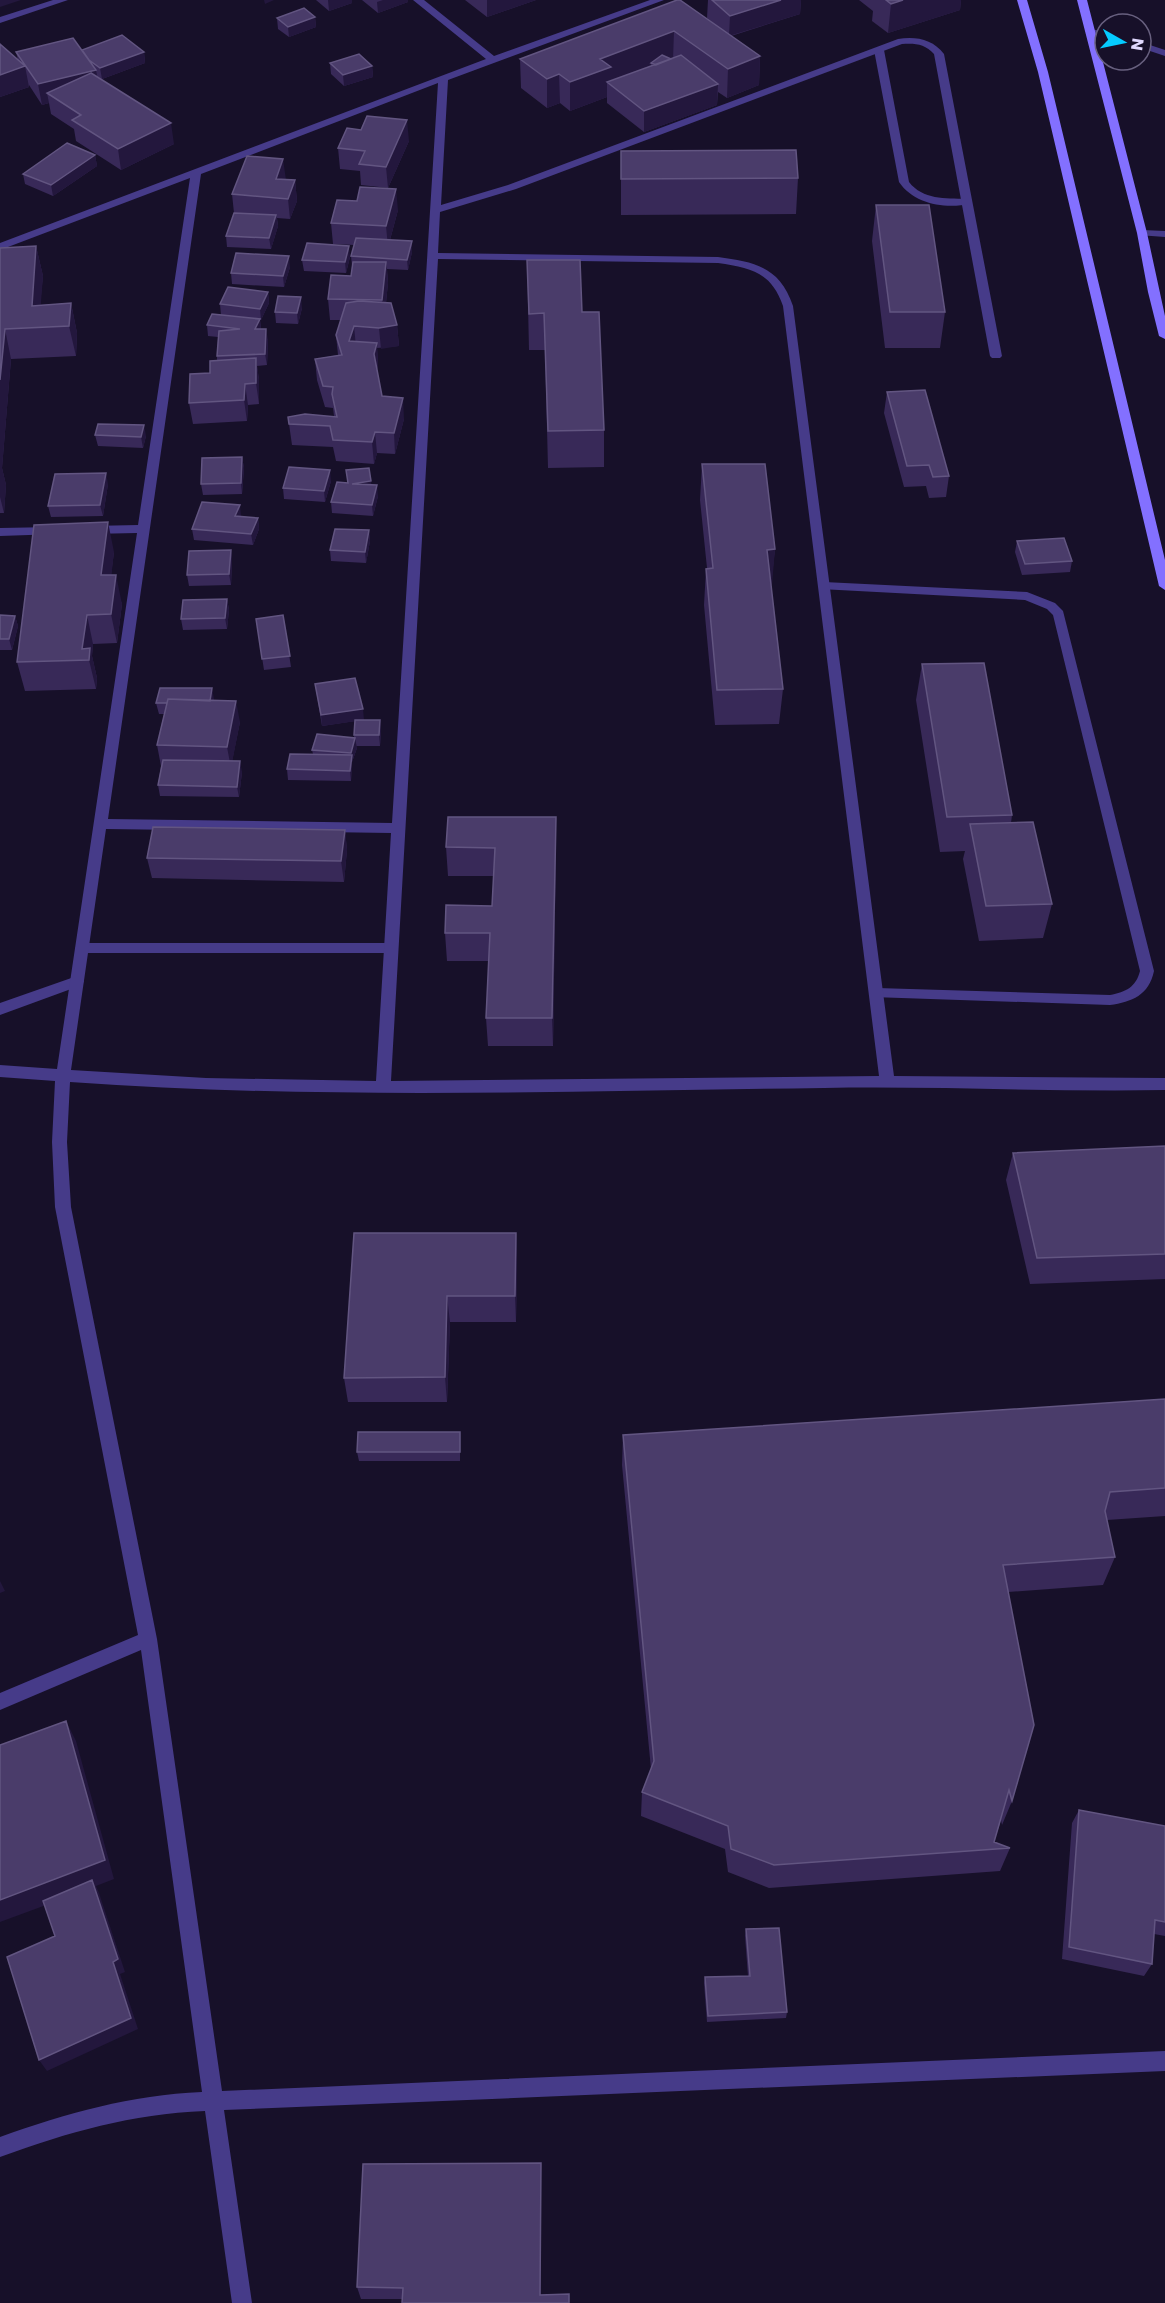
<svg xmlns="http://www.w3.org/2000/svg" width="1165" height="2303" font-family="Poppins,sans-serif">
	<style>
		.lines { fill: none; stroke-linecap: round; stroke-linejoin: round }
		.lane { fill: #463b89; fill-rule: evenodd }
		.street { fill: #463b89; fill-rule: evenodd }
		.secondary { fill: #8370ff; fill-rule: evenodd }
		.wall { fill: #382958 }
		.shaded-wall { fill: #23173d }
		.building { fill: #4a3c6a; stroke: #625581; stroke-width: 1.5 }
	</style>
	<rect width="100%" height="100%" fill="#171029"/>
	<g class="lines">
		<path class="lane" d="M1091,29L1105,32V38L1088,34V30Z
			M1141,42L1165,50V56L1141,48Z
			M879,47L884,50L909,182C923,200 945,198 966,199L971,202L970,204C944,209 914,204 899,182L874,50Z
			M1142,230L1165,231V237L1138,235V231Z
			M824,582L1027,592L1055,603L1063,611L1154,971C1149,995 1132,1002 1110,1005L872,997L870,993L872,989L877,988L1110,995C1126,992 1136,987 1140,971L1053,615L1047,609L1025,600L820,589L818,586L820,583Z
			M82,943H391L398,948L391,953H82L75,948Z
			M77,976L84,981L82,985L0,1015V1003Z"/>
		<path class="street" d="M53,0H68L0,23V17Z
			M413,0H424L494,56L650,0H664L448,80L441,205L508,185L898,39C915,36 933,39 944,54L1002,356L1000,358H992L990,356L934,54C925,44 915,43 902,44L516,189L440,212L438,253L718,257C755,262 780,267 793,306L894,1076L1165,1078V1090C1051,1092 937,1086 824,1088C572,1091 321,1100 70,1082L67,1142L71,1207L157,1639L222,2091L1165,2051V2071L224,2110L252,2303H232L205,2111C131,2114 69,2132 0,2157V2137C67,2113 131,2095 202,2092L141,1650L0,1710V1693L138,1635L55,1207L52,1142L55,1081L0,1077V1065L57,1069L137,533L90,534L84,530L90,526L138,525L190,178L0,250V243L486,59ZM438,83L392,823L108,819L201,174ZM438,259L718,263C751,268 771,272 783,306L879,1076L391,1081ZM106,829L391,833L376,1081L206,1078L71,1070Z
			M54,527L60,531L58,534L0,536V528Z"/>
		<path class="secondary" d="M1017,0H1027L1048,72L1165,560V590L1159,586L1038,72Z
			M1077,0H1087L1147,233L1165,316V339L1159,336L1148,292L1137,233Z"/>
	</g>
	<path class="wall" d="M316,0H352V3L329,11Z
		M362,0H408V2L378,13Z
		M465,0H536L487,17Z
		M677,0L717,26L707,18L708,0H801L800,14L731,36L760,56L759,85L727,98L718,92L717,105L644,132L607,103V97L570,111L560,103L547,108L521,88L520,59Z
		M859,0H961L960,10L888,33L872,21L873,11Z
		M315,17L316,27L289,37L278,29L277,18Z
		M0,44L18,60L16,52L82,50L144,52L145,63L102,79L97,76V77L174,144L121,170L76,141L74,129L51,114L49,103L42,105L29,85V87L0,97Z
		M330,63L372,66L373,77L344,86L331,74Z
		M409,141L388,188L361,185L360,171L340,169L338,148Z
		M621,151L798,178L796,214L621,215Z
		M95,155L97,166L53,196L25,184L23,174Z
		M286,179L295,180L297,201L290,219L277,218L278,226L271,249L227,247L226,236L234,213L232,194Z
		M876,205L945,312L940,348H885L872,241Z
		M398,210L390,240L412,252L408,270L387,269L388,283L386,303L397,325L399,346L377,348L378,364L377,370L382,396L404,419L395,454L377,453L374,464L336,461L333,447L292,445L288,417L334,416L333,408L325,407L317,380L315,359L338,355L336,335L341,320H330L328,299L351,276L352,266L351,256L354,245L333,244L331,223Z
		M36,246L43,276L40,305L71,303L77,333L76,356L11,359L2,468L6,485L4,513H0V248Z
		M350,257L346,273L304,271L302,260Z
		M527,260L582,312L604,430V467L548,468L545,350H529Z
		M290,267L284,287L232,284L231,273Z
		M268,292L269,303L261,320H260L261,329L268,340L267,365L257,366L259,380V404L248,405L247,421L193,424L189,403L210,373L217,360V356L218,337L208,336L207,325L221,315L220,304Z
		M302,308L298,324L276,323L275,312Z
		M887,392L949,476L946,497L929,498L926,486L904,487L884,413Z
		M95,435L146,436L143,448L98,446Z
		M242,457L244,468L242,494L203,495L201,484Z
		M702,464L775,549L771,585L783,689L779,724L715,725L704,605L706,569L707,568L700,500Z
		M346,470L372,485L378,496L373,516L332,513L331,502L348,483Z
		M331,481L325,502L284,499L283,488Z
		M108,484L103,516L51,517L48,506Z
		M241,516V517L258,518L259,529L253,545L194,540L192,529Z
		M369,530L370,541L366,563L331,561L330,550Z
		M1017,541L1072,561L1070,572L1022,575L1015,552Z
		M231,550L232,561L231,585L189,586L187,575Z
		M114,552L111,575L122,604L117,643L93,644L92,656L97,678L96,689L25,691L17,662Z
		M227,599L229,610L227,629L183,630L181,619Z
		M0,615L15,616L18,626L12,650H0Z
		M283,615L291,667L264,670L256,619Z
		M922,664L1012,815L1011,823L1052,904L1043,938L979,941L963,859L965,851L940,852L916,700Z
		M315,684L364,720L381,731L380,746H356L357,748L352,762L351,781L288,780L287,769L313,754L312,750L354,737L355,721L322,726Z
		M214,699V701L240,722L232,761L242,772L239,797L160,796L158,785L161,766L157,745L164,714H159L156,703Z
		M556,817V846L553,1046H488L486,1018L489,961H447L445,933L492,906L494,876H448L446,847Z
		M345,830L347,850L344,882L152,878L147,858Z
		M1165,1146V1279L1030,1284L1006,1180L1013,1153Z
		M516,1233L517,1259L516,1322H450L447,1402H348L344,1378Z
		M1165,1399V1516L1107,1520L1115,1557L1103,1585L1008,1592L1012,1801L1002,1825L1001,1820L994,1842L1010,1848L1000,1871L769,1888L728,1872L725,1849L641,1816L642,1792L651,1769L622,1465L623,1435Z
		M460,1432V1461H359L357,1452Z
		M1079,1810L1165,1826V1936L1154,1934L1152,1964L1144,1976L1062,1959L1072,1823Z
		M746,1929L787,2012L786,2018L707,2022L704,1983L705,1977L748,1976L745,1936Z
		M541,2163V2295L402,2299H361L357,2287Z"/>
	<path class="shaded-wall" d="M0,0H21L0,7Z
		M264,0H274L265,4Z
		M328,0H352V3L329,11Z
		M383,0H408V2L378,13L377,2Z
		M487,0H536L487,17Z
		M781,0H801L800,14L729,36L730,16Z
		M903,0H961L960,10L888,33L891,4Z
		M315,17L316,27L289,37L288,27Z
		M674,31L673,60L651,63V68L607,82V97L570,111V82L600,59Z
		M144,52L145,63L102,79L100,68Z
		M760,56L759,85L727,98L728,69Z
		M25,66L29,87L0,97V75Z
		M372,66L373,77L344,86L343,75Z
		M96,70L100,90L47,93L49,103L42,105L38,84Z
		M559,74L560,103L547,108V79Z
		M718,84L717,105L644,132V111Z
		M407,120L409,141L388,188L386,167Z
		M171,123L174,144L121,170L118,149Z
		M95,155L97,166L53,196L51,185Z
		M283,159L286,180L276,179Z
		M295,180L297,201L290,219L288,199Z
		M396,189L398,210L388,247L386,226Z
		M276,215L278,226L271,249L269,238Z
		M412,241V252L408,270L407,260Z
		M36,246L43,276L39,328L32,306Z
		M349,246L350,257L346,273L345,262Z
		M289,256L290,267L284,287L283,276Z
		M386,262L388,283L384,321L382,300Z
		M268,292L269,303L261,320L260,309Z
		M301,297L302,308L298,324L297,313Z
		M71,303L77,333L76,356L69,326Z
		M260,319L261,330L255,329Z
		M397,325L399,346L381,349L379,328Z
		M354,326L356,347L349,341Z
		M5,329L11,359L2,468L6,485L4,513L0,497V380Z
		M266,329L268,340L267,365L265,354Z
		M377,343L378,364L375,375L374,354Z
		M256,358L259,380V404L256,383Z
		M245,384L248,405L247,421L244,400Z
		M403,398L404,419L395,454L394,433Z
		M144,425L146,436L143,448L141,437Z
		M375,432L377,453L374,464L372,442Z
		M242,457L244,468L242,494L241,483Z
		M330,470L331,481L325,502L324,491Z
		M106,473L108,484L103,516L100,505Z
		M371,481L372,492L352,484Z
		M377,485L378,496L373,516L372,505Z
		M240,505L241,516L237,527L235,516Z
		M258,518L259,529L253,545L251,534Z
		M108,522L114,552L108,605L101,575Z
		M369,530L370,541L366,563L365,552Z
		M775,549L772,585L765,586L767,550Z
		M231,550L232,561L231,585L229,574Z
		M116,575L122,604L117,643L111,614Z
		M227,599L229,610L227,629L225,618Z
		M87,615L93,644L92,656L97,678L96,689L89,660L82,649Z
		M15,616L18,626L12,650L9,639Z
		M212,688L214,699L212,715L210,704Z
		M236,701L240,722L231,768L227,747Z
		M363,709L364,720L322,726L321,715Z
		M380,720L381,731L380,746L379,735Z
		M355,738L357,748L352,762L351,781L350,771L351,759V753Z
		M240,761L242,772L239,797L237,787Z
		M556,817V846L553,1046L552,1018Z
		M345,830L347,850L344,882L341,861Z
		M516,1233L517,1259L516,1322L515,1296Z
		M447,1296L450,1322L447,1402L445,1377Z
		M0,1581L5,1591L0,1593Z
		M66,1721L76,1741L114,1879L96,1886L99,1893L125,1972L120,1974L138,2029L47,2071L39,2060L113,1962L95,1887L0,1922V1900Z
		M541,2163V2303L540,2295Z"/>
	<path class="building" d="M677,0H680L760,56L728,69L674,31L600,59L611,67L570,82L559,74L547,79L520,59Z
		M712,0H781L730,16Z
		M886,0H903L891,4Z
		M304,8L315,17L288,27L277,18Z
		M122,35L144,52L100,68L89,60L82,50Z
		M73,38L96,70L38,84L16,52Z
		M0,44L25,66L0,75Z
		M359,54L372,66L343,75L330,63Z
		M662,55L671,59L656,65L651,63Z
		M681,55L718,84L644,111L607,82Z
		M91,73L171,123L118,149L72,120L81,115L47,93Z
		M367,116L407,120L386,167L359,164L365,151L338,148L347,128L361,130Z
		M67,143L95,155L51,185L23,174Z
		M796,150L798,178L621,179V151Z
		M247,156L283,159L276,179L295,180L288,199L232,194Z
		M360,187L396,189L386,226L331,223L337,200L357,201Z
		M876,205H929L945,312H890Z
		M234,213L276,215L269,238L226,236Z
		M356,238L412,241L407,260L351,256Z
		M307,243L349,246L345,262L302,260Z
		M36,246L32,306L71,303L69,326L5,329L0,380V248Z
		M236,253L289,256L283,276L231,273Z
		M527,260H580L582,312H599L604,430L548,431L544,313L529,314Z
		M353,262H386L382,300L328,299L331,275L351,276Z
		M228,287L268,292L260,309L220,304Z
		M278,296L301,297L297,313L275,312Z
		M359,301L391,303L397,325L379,328L354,326L349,341L377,343L374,354L382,396L403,398L394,433L375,432L372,442L333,440L330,426L289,424L288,417L305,414L337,417L332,394L333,387L323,386L315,359L342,355L336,335L346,303Z
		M212,314L260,319L255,329H266L265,354L217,356L219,331L240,329L207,325Z
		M256,358V383L245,384L244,400L189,403L190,374L210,373V361Z
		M925,390L949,476L933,477L929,465L907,466L887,392Z
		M98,424L144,425L141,437L95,435Z
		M242,457L241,483L201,484L202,458Z
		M702,464H765L775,549L767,550L783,689L717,690L706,569L713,568Z
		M289,467L330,470L324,491L283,488Z
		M369,468L371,481L352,484L377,485L372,505L331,502L337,482L348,483L346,470Z
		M106,473L100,505L48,506L55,474Z
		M202,502L240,505L235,516L258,518L251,534L192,529Z
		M108,522L101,575H116L111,614L87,615L82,649L90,648L89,660L17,662L34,525Z
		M335,529L369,530L365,552L330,550Z
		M1064,538L1072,561L1025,564L1017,541Z
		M231,550L229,574L187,575L189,551Z
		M227,599L225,618L181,619L183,600Z
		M0,615L15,616L9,639H0Z
		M283,615L290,656L262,659L256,619Z
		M984,663L1012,815L947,817L922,664Z
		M355,678L363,709L321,715L315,684Z
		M160,688H212L210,701L168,699L167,703H156Z
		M168,699L236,701L227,747L157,745Z
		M355,720H380L379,735H354Z
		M317,734L355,738L351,753L312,750Z
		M290,754L352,755L350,771L287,769Z
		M163,760L240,761L237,787L158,785Z
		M448,817H556L552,1018H486L490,933H445L446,905L492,906L495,848L446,847Z
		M1033,822L1052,904L986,906L970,824Z
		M153,827L345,830L341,861L147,858Z
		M1165,1146V1254L1037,1258L1013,1153Z
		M354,1233H516L515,1296H447L445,1377L344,1378Z
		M1165,1399V1488L1110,1492L1105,1511L1115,1557L1003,1565L1034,1725L1012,1801L1009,1790L994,1842L1010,1848L774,1865L731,1849L728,1826L642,1792L654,1761L623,1435Z
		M358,1432H460V1452H357Z
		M66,1721L105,1860L0,1900V1745Z
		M1079,1810L1165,1826V1922L1155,1920L1152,1964L1069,1947Z
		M92,1880L118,1959L113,1962L131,2018L39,2060L7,1957L55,1936L43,1901Z
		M779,1928L787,2012L708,2016L705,1977L750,1976L746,1929Z
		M541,2163L540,2295L569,2294V2303H402L403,2288L357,2287L363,2164Z"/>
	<g transform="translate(1123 42) rotate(99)"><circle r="28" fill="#171029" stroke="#68607f" stroke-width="1.5"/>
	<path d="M0-4.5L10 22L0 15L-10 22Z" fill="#05cbff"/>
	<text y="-9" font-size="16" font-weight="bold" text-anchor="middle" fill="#e1d9ff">N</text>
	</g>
</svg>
